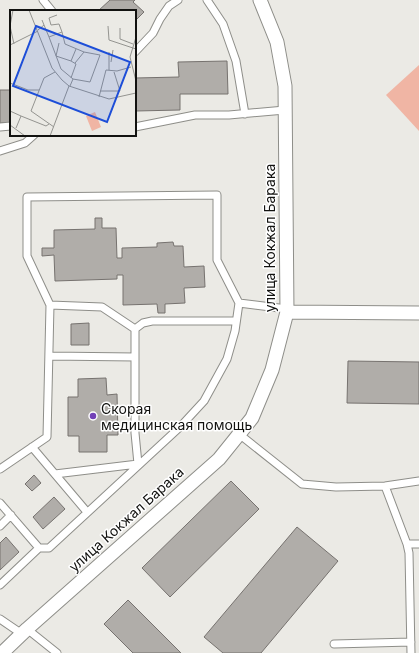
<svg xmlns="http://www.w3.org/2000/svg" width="419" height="653" font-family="Inter,sans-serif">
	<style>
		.garden { fill: #f0b5a4 }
		.building { fill: #b0ada9; stroke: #76726f }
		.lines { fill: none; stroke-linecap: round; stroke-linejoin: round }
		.lane-casing { stroke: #8e8e89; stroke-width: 9 }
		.street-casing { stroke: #8e8e89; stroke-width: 15 }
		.lane { stroke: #fff; stroke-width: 7 }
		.street { stroke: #fff; stroke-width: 13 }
		.poi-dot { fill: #7240b7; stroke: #fff; stroke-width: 1.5 }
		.labels { text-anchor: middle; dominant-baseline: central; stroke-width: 3; stroke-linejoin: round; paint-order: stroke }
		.street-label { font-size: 14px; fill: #121210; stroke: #fff }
		.poi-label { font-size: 14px; fill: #121210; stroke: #fff; text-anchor: start }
		.inset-road { fill: none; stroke: #949490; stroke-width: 1 }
		.view { fill: #1d4ed8; fill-opacity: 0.15; stroke: #1d4ed8; stroke-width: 2 }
		.inset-edge { fill: none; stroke: #121210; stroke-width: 2 }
	</style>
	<rect width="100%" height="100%" fill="#ebeae5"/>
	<path class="garden" d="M419,65V131L386,95Z"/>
	<path class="building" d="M110,0H135L133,2L144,12L135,21V11H98Z
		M227,61L228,94H180V110L136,111L135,78L179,77L178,62Z
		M0,90H11V123H0Z
		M95,218H102V228H116L117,258H122V248L157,247V243L173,242L174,246H183L184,267L204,266L205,287L184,288L185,303L165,304V313H158L157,304L123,305V275H117V279L55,281L54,255L42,256V248H54V230L95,229Z
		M89,323V345H71V324Z
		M348,361L419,362V404L347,403Z
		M106,378L107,395L117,394L118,435H107V452H79V436H68V397H78V379Z
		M34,475L41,483L32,491L25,484Z
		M231,481L259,509L170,597L142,568Z
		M54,497L65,509L43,529L33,517Z
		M297,527L338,561L261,653H223L204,637Z
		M6,537L19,552L0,570V543Z
		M128,600L181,653H133L104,624Z"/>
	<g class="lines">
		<g class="lane-casing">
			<path id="lane" d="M43,0L52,11
				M207,0L223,24L236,61L245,114
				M135,52L153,33L160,19L169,6L178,0
				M0,127L11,126
				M135,127L195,115H229L285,110
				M0,151L25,143L34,135
				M50,305L102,307L135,329
				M49,356L135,357V433L138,464L55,474
				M135,357V329L143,323L152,321H236
				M239,434L302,484L336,487L385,486L419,481
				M32,447L87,512
				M0,469L47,437L50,305L27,256V197L217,195V260L239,303L287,309
				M385,486L407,544L409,553L411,653
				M0,503L39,548L0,585
				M0,526L11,515
				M407,544H419
				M39,548H49L180,427L204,401L227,359L235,331L239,303
				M0,619L22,634
				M27,629L57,653
				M334,644L411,642"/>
		</g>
		<g class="street-casing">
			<path id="street" d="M287,312L419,313
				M2,653L27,629L219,459L252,418L272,370L287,312L285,86L277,42L260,0"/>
		</g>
		<use href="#lane" class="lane"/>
		<use href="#street" class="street"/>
	</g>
	<circle class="poi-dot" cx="93" cy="416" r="4"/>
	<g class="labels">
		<g class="street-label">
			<text transform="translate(269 238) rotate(-90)">улица Кокжал Барака</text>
			<text transform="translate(126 519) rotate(-42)">улица Кокжал Барака</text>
		</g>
		<g class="poi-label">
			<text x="101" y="408">Скорая<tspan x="101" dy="16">медицинская помощь</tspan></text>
		</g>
	</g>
	<g transform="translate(10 10)">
		<rect width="126" height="126" fill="#ebeae5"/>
		<path d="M85,102L91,117L82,121L76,106Z" fill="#f0b5a4"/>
		<path class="inset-road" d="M19,0L42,58L52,70L59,76L99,89L126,83M34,15L39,27L52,22L49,14L41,15L39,8L47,5M0,16L4,34M0,16L3,0M98,16L99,30L126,39M110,18V29L123,34M28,20L34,15L32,10M52,22L55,34L74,42L90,45L80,72L63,69L60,76M39,27L51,59L63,69M126,27L120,47L126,71M49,33L46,46L61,51L66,39M0,35L28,21M101,52L103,40M65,53L74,42M99,60V42M61,68L66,54L61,51M0,73L18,80H29M90,81H110L104,62M89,87L96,60L107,61L121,57M0,101L11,106M0,115L15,126M44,117L21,101L34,68L45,62M6,118L11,106L36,116L39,114M40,126L59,76"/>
		<path class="view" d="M26,16L120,52L97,112L3,76Z"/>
		<rect width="126" height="126" class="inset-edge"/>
	</g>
</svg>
